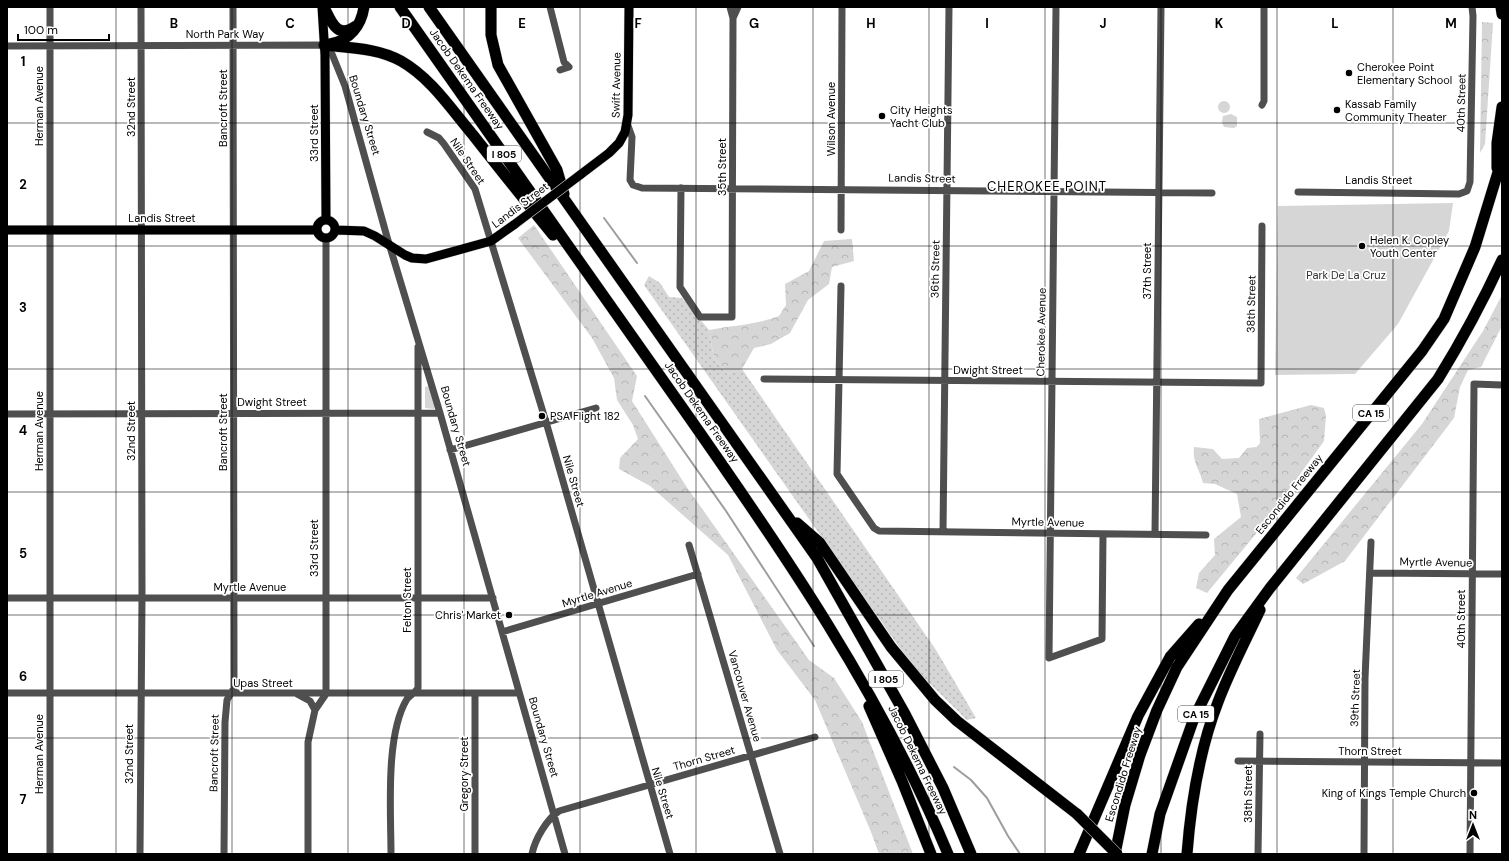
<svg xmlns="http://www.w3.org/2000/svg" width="1509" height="861" font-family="'DM Sans',sans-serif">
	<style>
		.grass { fill: url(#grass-dots) }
		.forest { fill: url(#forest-crowns) }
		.park { fill: #d6d6d6 }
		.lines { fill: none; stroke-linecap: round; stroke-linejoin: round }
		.stream { stroke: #9d9d9d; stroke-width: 2 }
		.major-casing { stroke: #dbdbdb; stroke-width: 10 }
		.highway-casing { stroke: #dbdbdb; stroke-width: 12 }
		.minor { stroke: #4f4f4f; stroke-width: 7 }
		.major { stroke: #000; stroke-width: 9 }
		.highway { stroke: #000; stroke-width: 11 }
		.major-bridge-casing { stroke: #dbdbdb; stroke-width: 10; stroke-linecap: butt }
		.highway-bridge-casing { stroke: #dbdbdb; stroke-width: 12; stroke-linecap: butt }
		.major-bridge { stroke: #000; stroke-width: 9 }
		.highway-bridge { stroke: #000; stroke-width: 11 }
		.grid { fill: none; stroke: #000; stroke-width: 1; stroke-opacity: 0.55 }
		.poi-dot { fill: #000; stroke: #fff; stroke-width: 1.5 }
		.labels { text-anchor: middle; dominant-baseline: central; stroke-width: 3.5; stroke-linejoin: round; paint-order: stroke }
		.shield { fill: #fff; stroke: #4c4c4c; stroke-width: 1 }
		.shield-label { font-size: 10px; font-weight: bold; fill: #000 }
		.street-label { font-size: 11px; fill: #000; stroke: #fff }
		.poi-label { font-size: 11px; fill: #000; stroke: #fff; text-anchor: start }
		.park-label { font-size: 11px; fill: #2d2d2d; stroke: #fff }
		.quarter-label { font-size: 13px; letter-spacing: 1px; fill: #000; stroke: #fff }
		.grid-label { font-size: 13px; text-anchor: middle; font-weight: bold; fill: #000; stroke: #fff; stroke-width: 3.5; stroke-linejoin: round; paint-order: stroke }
	</style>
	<defs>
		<pattern id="grass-dots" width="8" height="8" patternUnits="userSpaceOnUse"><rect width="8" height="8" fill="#d6d6d6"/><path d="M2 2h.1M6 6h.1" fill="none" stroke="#b6b6b6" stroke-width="1.8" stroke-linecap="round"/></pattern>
		<pattern id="forest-crowns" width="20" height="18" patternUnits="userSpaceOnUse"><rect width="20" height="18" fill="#d6d6d6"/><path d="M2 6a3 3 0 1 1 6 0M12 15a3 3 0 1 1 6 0" fill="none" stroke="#b6b6b6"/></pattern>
	</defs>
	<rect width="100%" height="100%" fill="#fff"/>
	<path class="grass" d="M649,276L660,283L669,297L682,298L709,330L714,358L728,374L742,369L936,650L976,718L967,720L914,668L644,285Z"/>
	<path class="forest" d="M1482,22L1493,23L1485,144L1480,153Z
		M534,225L637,376L632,401L686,486L809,660L834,678L862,722L913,854H879L871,832L815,700L777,650L728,555L650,486L619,469L620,458L638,439L633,425L617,400L614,378L592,338L518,238Z
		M852,239L854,261L832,267L829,284L808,300L790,333L771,344L754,348L742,369L728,374L714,358L709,330C734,325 755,325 779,316L786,305L785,284L809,271L824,241Z
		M1502,295V326L1481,367L1468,370L1460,387L1454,418L1345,561L1303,584L1296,578L1422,424L1483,331Z
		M1311,405L1324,408L1326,416L1324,441L1264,524L1207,593L1196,588L1199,573L1215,555L1214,539L1241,517L1237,494L1215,484L1203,483C1200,470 1192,462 1194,447L1213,449L1222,459L1239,458L1247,448L1257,447L1260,443L1259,419Z"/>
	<path class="park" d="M1218 107a6 6 0 1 1 12 0a6 6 0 1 1-12 0Z
		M1231,114L1237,117V126L1234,128L1224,127L1222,122L1223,116Z
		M1453,203L1449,231L1398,324L1355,374L1275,375L1278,206Z
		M429,386L435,406L434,409L425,408V387Z"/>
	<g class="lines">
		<path class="stream" d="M604,218L637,263
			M645,396L726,511L814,646
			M954,767L971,780L987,798L1008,836L1020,854"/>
		<g class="major-casing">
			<path id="major" d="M322,7L325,55L326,220
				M580,175L609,153L619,143L625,132L628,115L629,7
				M317 229a9 9 0 1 1 18 0a9 9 0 1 1-18 0Z
				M7,230H317
				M336,230L364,231L375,236L405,255L412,258L426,259L491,241L515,224"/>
		</g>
		<g class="highway-casing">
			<path id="highway" d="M324,7C331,21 337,40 356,26
				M400,7C494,142 590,275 684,410C783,551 881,694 948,854
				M429,7L817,558L905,714L943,788L971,854
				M491,7V35L498,65L557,170L564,194
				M1501,7L1502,14
				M330,44C350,40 361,26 364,7
				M324,45C350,48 378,48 401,61C431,78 451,109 473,135C499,168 526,202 553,235
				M1497,168V143L1502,107
				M797,523L820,543L891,647L935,700L957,721L1077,814
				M869,706L902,781L931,854
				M1079,854L1138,716L1170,657L1199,624
				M1115,854L1125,805L1140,755L1157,710L1177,667L1228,590L1422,351L1444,319L1475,247L1502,159
				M1152,854L1160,814L1194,718L1235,636L1270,588L1438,379C1462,340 1483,301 1502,260
				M1187,854C1191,802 1199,751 1218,702C1230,670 1246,640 1260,610"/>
		</g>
		<path class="minor" d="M550,7L564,62L569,67L560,70
			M1056,7L1049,658L1102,639L1103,534
			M733,18L738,7
			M7,46L324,45L332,54L345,86L387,237L440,413L565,854
			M1262,105L1264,101V7
			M627,123L632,137L630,180L633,185L642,188L1212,193
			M427,132L439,138L444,144L475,189L546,422L670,854
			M681,188L680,287L700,317H732L733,18L730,7
			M1298,192L1459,194L1467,191L1470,182L1473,16L1472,7
			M841,230L842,7
			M841,286L837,474L874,528L879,531L1206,535
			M764,379L1261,383L1262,226
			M7,414L440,413
			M450,450L596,408
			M943,532L949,7
			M1155,534L1161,7
			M689,545L780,854
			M1371,573L1502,574
			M7,598H493
			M502,632L698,574
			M7,693H518
			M297,694L310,701L315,710
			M1238,761L1502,763
			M50,854V7
			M140,854L142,597L141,7
			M224,854L225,722L227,700L234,688L233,7
			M308,854V742L315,710L326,694V238
			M391,854C391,812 385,735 407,699C410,695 415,693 418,688V347
			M475,854V693
			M532,854C535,839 547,819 559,811L815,737
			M1258,854L1260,734
			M1364,854L1365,678L1371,542
			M1470,854L1474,384L1502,385"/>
		<use href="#major" class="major"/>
		<use href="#highway" class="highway"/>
		<g class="major-bridge-casing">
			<path id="major-bridge" d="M515,224L580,175"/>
		</g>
		<g class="highway-bridge-casing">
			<path id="highway-bridge" d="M1077,814L1117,854"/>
		</g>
		<use href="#major-bridge" class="major-bridge"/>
		<use href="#highway-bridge" class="highway-bridge"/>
	</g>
	<path class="grid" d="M116,7V854M232,7V854M348,7V854M464,7V854M580,7V854M696,7V854M813,7V854M929,7V854M1045,7V854M1161,7V854M1277,7V854M1393,7V854M7,123H1502M7,246H1502M7,369H1502M7,492H1502M7,615H1502M7,738H1502"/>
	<g class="poi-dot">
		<circle cx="1349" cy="73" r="4"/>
		<circle cx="1337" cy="110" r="4"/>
		<circle cx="882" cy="116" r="4"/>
		<circle cx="1362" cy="246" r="4"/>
		<circle cx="542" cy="416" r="4"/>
		<circle cx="509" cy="615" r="4"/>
		<circle cx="1474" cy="793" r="4"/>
	</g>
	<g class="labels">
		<g class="shield">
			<rect x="487" y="146" width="34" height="16" rx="3"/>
			<rect x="1353" y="405" width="36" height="16" rx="3"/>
			<rect x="869" y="671" width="34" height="16" rx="3"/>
			<rect x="1178" y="706" width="36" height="16" rx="3"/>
		</g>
		<g class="shield-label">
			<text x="504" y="154">I 805</text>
			<text x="1371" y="413">CA 15</text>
			<text x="886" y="679">I 805</text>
			<text x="1196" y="714">CA 15</text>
		</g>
		<g class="street-label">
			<text x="225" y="34">North Park Way</text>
			<text transform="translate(467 79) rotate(55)">Jacob Dekema Freeway</text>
			<text transform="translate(616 85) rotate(-89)">Swift Avenue</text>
			<text transform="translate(1461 103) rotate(-89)">40th Street</text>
			<text transform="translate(39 106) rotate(-90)">Herman Avenue</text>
			<text transform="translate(131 107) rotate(-90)">32nd Street</text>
			<text transform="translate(223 108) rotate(-90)">Bancroft Street</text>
			<text transform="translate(365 115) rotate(73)">Boundary Street</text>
			<text transform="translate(831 119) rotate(-90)">Wilson Avenue</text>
			<text transform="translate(314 133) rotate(-90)">33rd Street</text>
			<text transform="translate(468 161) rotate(56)">Nile Street</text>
			<text transform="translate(722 167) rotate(-90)">35th Street</text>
			<text transform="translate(922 178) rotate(1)">Landis Street</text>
			<text x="1379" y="180">Landis Street</text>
			<text transform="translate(520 205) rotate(-37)">Landis Street</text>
			<text x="162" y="218">Landis Street</text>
			<text transform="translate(935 269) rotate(-89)">36th Street</text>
			<text transform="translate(1147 271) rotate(-90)">37th Street</text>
			<text transform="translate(1251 304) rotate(-89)">38th Street</text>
			<text transform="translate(1041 332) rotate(-89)">Cherokee Avenue</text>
			<text x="988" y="370">Dwight Street</text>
			<text x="272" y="402">Dwight Street</text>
			<text transform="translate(702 412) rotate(55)">Jacob Dekema Freeway</text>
			<text transform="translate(456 426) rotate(74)">Boundary Street</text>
			<text transform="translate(39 431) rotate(-90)">Herman Avenue</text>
			<text transform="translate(131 431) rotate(-90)">32nd Street</text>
			<text transform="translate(223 432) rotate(-90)">Bancroft Street</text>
			<text transform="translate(574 481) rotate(74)">Nile Street</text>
			<text transform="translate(1289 494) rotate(-51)">Escondido Freeway</text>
			<text transform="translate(1048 522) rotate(1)">Myrtle Avenue</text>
			<text transform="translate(314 548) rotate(-90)">33rd Street</text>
			<text transform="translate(1436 562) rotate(1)">Myrtle Avenue</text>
			<text x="250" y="587">Myrtle Avenue</text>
			<text transform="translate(597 593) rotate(-17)">Myrtle Avenue</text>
			<text transform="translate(407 600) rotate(-90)">Felton Street</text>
			<text transform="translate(1461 619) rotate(-90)">40th Street</text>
			<text x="263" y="683">Upas Street</text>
			<text transform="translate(745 696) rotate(74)">Vancouver Avenue</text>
			<text transform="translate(1355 698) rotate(-88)">39th Street</text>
			<text transform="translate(544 737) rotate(74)">Boundary Street</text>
			<text x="1370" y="751">Thorn Street</text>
			<text transform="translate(214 753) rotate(-89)">Bancroft Street</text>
			<text transform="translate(39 754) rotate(-90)">Herman Avenue</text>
			<text transform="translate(129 754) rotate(-90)">32nd Street</text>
			<text transform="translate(704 758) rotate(-16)">Thorn Street</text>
			<text transform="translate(918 760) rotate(64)">Jacob Dekema Freeway</text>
			<text transform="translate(464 774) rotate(-90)">Gregory Street</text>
			<text transform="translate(1123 774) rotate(-73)">Escondido Freeway</text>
			<text transform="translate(663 793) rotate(73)">Nile Street</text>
			<text transform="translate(1248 794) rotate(-90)">38th Street</text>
		</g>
		<g class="poi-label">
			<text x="1357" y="67">Cherokee Point<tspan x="1357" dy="13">Elementary School</tspan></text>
			<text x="1345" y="104">Kassab Family<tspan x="1345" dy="13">Community Theater</tspan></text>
			<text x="890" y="110">City Heights<tspan x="890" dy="13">Yacht Club</tspan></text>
			<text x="1370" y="240">Helen K. Copley<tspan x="1370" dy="13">Youth Center</tspan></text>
			<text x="550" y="416">PSA Flight 182</text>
			<text x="501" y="615" text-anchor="end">Chris' Market</text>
			<text x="1466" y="793" text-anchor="end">King of Kings Temple Church</text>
		</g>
		<g class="park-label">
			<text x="1346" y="275">Park De La Cruz</text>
		</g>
		<g class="quarter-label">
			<text x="1047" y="186">CHEROKEE POINT</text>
		</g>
	</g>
	<g class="grid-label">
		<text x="174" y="28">B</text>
		<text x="290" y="28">C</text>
		<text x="406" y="28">D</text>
		<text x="522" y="28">E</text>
		<text x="638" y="28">F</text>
		<text x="754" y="28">G</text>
		<text x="871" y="28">H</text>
		<text x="987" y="28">I</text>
		<text x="1103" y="28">J</text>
		<text x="1219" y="28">K</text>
		<text x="1335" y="28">L</text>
		<text x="1451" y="28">M</text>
		<text x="23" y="66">1</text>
		<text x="23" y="189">2</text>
		<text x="23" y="312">3</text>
		<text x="23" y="435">4</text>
		<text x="23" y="558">5</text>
		<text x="23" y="681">6</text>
		<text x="23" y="804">7</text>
	</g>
	<rect width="1509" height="861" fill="none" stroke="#000000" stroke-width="16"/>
	<g transform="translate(1473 825)" stroke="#ffffff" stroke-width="3" paint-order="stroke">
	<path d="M0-3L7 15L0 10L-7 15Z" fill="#000000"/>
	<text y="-6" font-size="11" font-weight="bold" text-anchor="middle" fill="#000000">N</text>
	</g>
	<path d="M18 34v6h91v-6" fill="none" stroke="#000000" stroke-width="2"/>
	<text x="24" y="34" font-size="12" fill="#000000" stroke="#ffffff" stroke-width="3" paint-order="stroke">100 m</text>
</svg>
